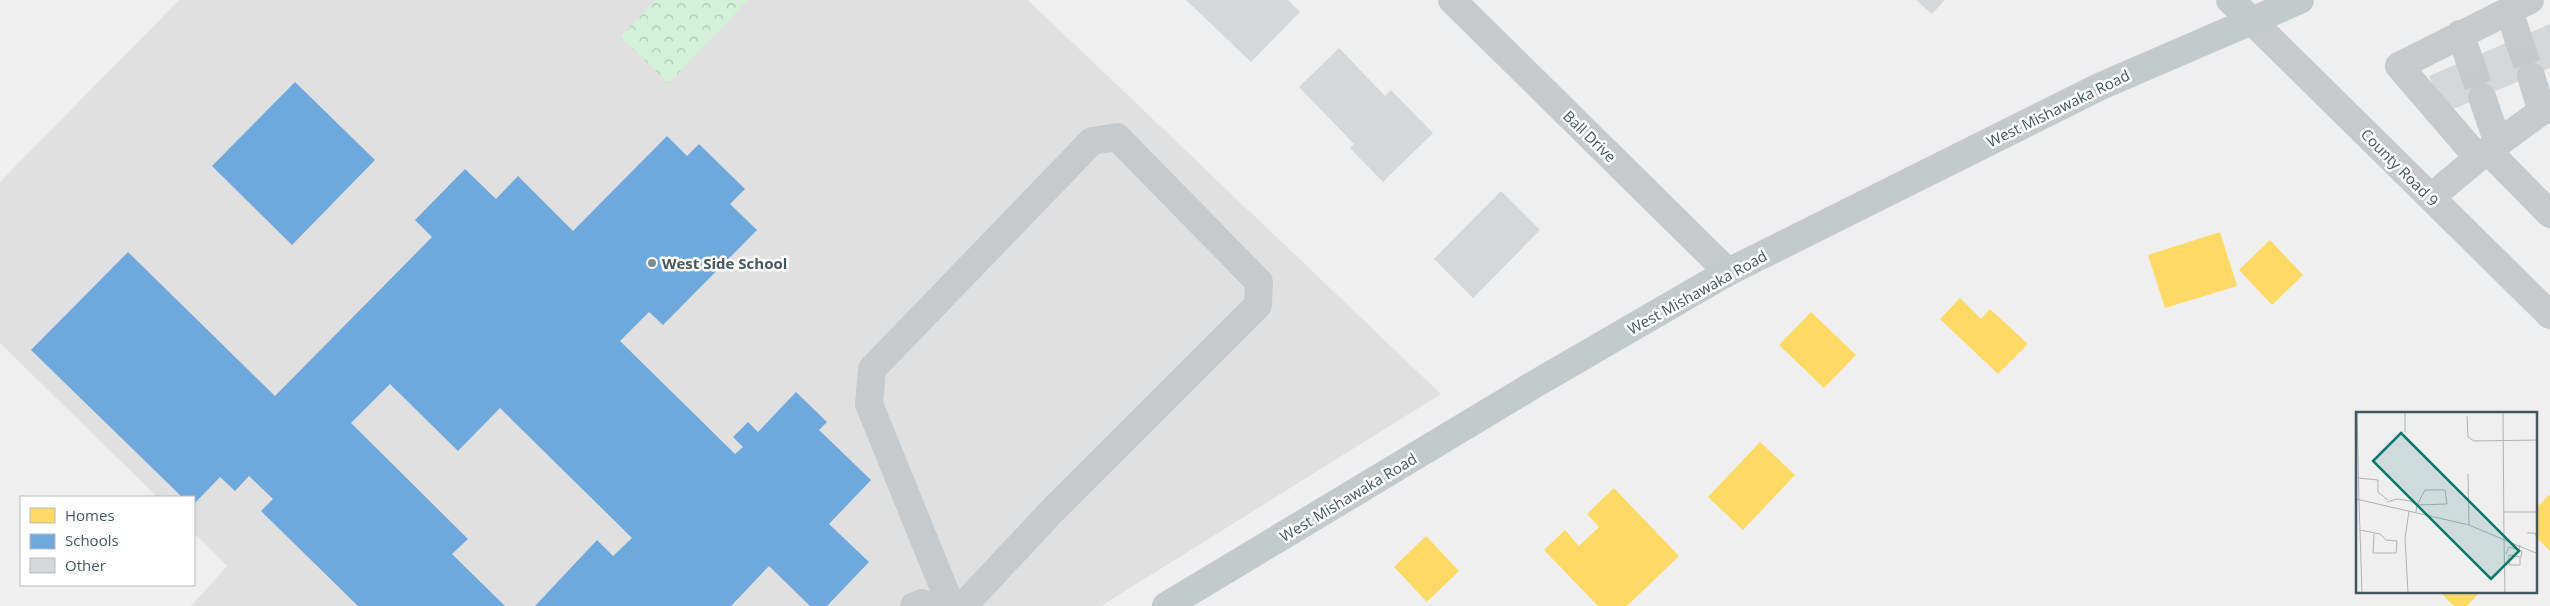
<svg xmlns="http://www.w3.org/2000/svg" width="2550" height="606" font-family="'Open Sans',sans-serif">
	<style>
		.education { fill: #e1e0e1 }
		.park { fill: url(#park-crowns) }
		.homes { fill: #ffd966 }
		.schools { fill: #6fa8dc }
		.building { fill: #d6d7d8 }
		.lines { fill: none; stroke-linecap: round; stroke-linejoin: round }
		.minor-tunnel { stroke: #c5c9ca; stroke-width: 28; stroke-dasharray: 28 14; stroke-linecap: butt }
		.minor { stroke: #c7cacc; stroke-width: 28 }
		.major { stroke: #c4c9cc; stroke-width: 28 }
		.poi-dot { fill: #818c90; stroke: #fff; stroke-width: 2 }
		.labels { text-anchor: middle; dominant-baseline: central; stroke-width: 5; stroke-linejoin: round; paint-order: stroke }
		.street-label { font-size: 15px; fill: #45565d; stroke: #fff }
		.poi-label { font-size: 15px; font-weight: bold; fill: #45565d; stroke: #fff; text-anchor: start }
		.inset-road { fill: none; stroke: #acb2b5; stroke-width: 1 }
		.view { fill: #0f766e; fill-opacity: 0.15; stroke: #0f766e; stroke-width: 2.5 }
		.inset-edge { fill: none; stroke: #45565d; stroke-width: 2.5 }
	</style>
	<defs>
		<pattern id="park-crowns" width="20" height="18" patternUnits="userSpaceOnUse" patternTransform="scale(1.25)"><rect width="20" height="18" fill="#d2f1d8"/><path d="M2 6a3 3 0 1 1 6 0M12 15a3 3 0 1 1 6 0" fill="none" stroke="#acc6b2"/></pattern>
	</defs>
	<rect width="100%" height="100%" fill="#f0efef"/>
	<path class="education" d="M179,0H1028L1441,394L1101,606H191L227,566L194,533V497H157L0,343V182Z"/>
	<path class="park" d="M655,0H748L669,83L620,37Z"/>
	<path class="homes" d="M2220,232L2237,286L2165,308L2148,255Z
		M2270,240L2303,275L2272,305L2239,270Z
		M1960,298L1981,319L1990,309L2028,344L1998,374L1940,319Z
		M1811,312L1856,355L1824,388L1779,345Z
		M1760,442L1795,475L1743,530L1708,497Z
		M1614,488L1679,556L1627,606H1598L1544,550L1565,530L1579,546L1599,527L1587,514Z
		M2550,494V551L2536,537V508Z
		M1426,536L1459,571L1427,602L1394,567Z
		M2440,592H2480L2467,606H2454Z"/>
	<path class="schools" d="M295,82L375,160L292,245L212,166Z
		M667,136L687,156L699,144L745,189L730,204L757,230L663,325L649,312L620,341L735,454L743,447L733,437L748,422L758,432L796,392L827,422L819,430L871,480L829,524L869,562L827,606H810L769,566L731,606H535L597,540L613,556L632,538L500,408L458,451L390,384L351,423L468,539L452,554L505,606H358L261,511L273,499L249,476L235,491L220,477L194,504V497H182L31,350L128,252L275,396L432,237L415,220L465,169L496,199L518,176L573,231Z"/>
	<path class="building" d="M1186,0H1288L1300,12L1251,62Z
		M1916,0H1945L1932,14Z
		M2550,24V68L2444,113L2429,76Z
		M1339,48L1385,96L1391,90L1433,133L1383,182L1350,148L1354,144L1299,87Z
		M1501,191L1540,230L1473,298L1434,259Z"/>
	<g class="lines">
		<path class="minor-tunnel" d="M2518,38L2531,76
			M2469,59L2482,97"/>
		<path class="minor" d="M1452,0L1728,272
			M2509,10L2518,38
			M2251,20L2550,315
			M2460,34L2469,59
			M2531,76L2542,112
			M2482,97L2498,143
			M2488,151L2550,214
			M2478,158L2550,105
			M2431,197L2478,158L2399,66L2530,0
			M914,606L922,603L930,606
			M951,606L869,404L872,369L1092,141L1117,137L1259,282L1258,305L1052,511L963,606"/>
		<path class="major" d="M2230,0L2251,20
			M1166,606L1535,384L1728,272L2101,86L2300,0"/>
	</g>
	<circle class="poi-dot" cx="652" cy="263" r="5"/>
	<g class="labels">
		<g class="street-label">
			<text transform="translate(2058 108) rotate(-26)">West Mishawaka Road</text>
			<text transform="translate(1590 136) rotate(44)">Ball Drive</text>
			<text transform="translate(2400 167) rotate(45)">County Road 9</text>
			<text transform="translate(1697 292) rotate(-29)">West Mishawaka Road</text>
			<text transform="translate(1348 497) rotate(-31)">West Mishawaka Road</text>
		</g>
		<g class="poi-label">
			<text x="662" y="263">West Side School</text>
		</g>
	</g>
	<g transform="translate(2356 412)">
		<rect width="181" height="181" fill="#f0efef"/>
		<path class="inset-road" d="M1,0L3,88M49,0V20M147,0L148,126M111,4L112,25L118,29L182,28M112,62L113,113M2,66L22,68V80L32,88M69,78H89L91,92L61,93ZM0,87L113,113L182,142M3,88L6,181M31,90L41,87L54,89L61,93L60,100M148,100H182M4,118L24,122L30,128L41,129L40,141H17L18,122M171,121H179L182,129M148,126L149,181M150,142L153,135L163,138L164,133M153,143V153H164V145M153,143L165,145L166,139L163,138M52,181L49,126L53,99"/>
		<path class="view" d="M45,21L163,139L135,167L17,49Z"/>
		<rect width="181" height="181" class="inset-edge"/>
	</g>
	<rect x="20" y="496" width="175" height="90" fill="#ffffff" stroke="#b5bbbe"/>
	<rect x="30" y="508" width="25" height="15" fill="#ffd966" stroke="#b5bbbe"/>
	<text x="65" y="521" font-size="15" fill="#45565d">Homes</text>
	<rect x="30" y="534" width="25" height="15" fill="#6fa8dc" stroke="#b5bbbe"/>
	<text x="65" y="546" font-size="15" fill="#45565d">Schools</text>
	<rect x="30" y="558" width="25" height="15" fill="#d6d7d8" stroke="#b5bbbe"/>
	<text x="65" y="571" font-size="15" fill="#45565d">Other</text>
</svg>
